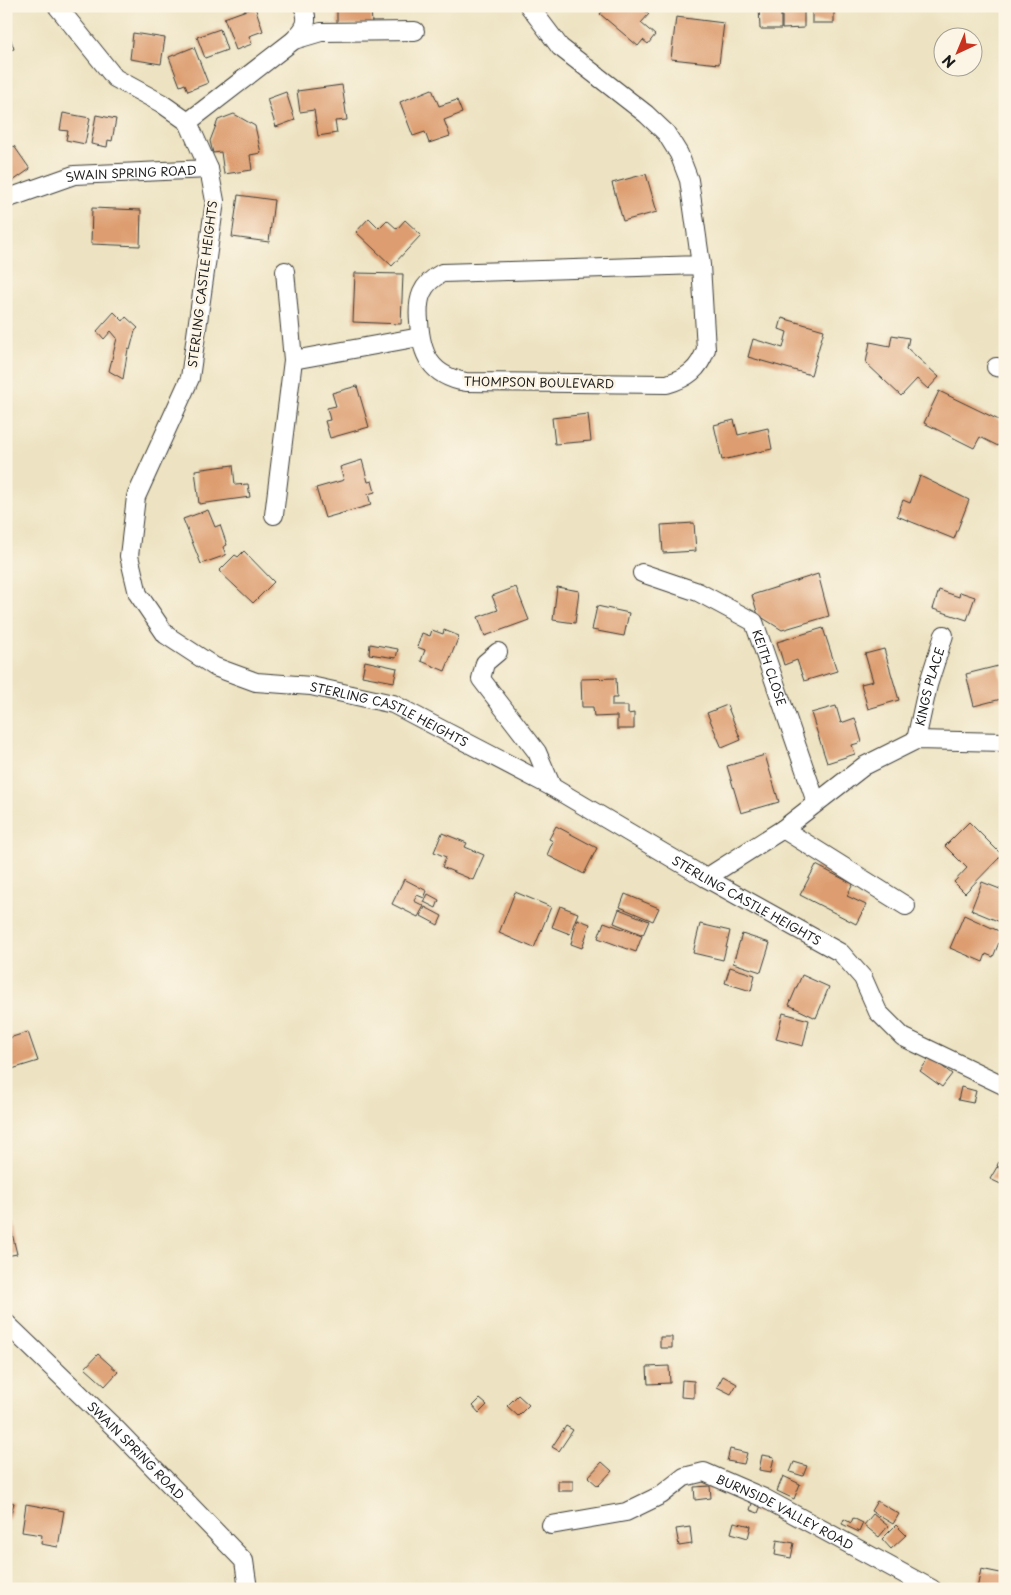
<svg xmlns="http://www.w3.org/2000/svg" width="1011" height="1595" font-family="'Playpen Sans',sans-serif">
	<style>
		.building { fill: #dd9d6f }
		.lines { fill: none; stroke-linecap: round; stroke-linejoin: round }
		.street-casing { stroke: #3b3a35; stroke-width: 20 }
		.street { stroke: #fff; stroke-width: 18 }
		.labels { text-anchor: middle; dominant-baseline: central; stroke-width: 5; stroke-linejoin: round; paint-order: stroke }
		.street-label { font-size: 12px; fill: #1c1c1c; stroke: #fcf5e5 }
	</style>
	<rect width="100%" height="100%" fill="#fcf5e5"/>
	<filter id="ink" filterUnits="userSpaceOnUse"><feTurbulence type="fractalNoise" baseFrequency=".02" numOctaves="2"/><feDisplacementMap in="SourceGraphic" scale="10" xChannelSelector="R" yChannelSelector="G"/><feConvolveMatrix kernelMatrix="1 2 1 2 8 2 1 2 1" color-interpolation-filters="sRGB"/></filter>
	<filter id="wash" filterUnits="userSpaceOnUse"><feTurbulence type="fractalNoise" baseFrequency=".0096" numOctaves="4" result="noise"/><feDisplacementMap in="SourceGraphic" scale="20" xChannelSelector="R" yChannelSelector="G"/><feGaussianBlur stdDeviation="1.12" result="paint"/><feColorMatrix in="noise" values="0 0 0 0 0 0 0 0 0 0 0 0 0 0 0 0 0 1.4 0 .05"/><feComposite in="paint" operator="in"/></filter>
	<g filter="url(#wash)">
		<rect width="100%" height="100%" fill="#ede3c2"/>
		<g id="blocks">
			<path class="building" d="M337,6H371L372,24L337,25Z
				M607,6H640L649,14L641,23L655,35L648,44L643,40L638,46L600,14Z
				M759,6H781V29H760Z
				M782,6H804V28L782,29Z
				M812,6H834V23H812Z
				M255,7L263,31L249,36L252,44L236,50L224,18Z
				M676,17L724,23L719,64L671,59Z
				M220,29L227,50L205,58L197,37Z
				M133,33L165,38L161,64L130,59Z
				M10,37L14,49L6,51V38Z
				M194,47L208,83L188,91L185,84L180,86L169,57Z
				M342,85L347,120L335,121L337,133L318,136L314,110L300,112L297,91Z
				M432,89L439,106L457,100L462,113L444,120L450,136L429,143L425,132L413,136L400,102Z
				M286,92L295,120L276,127L267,99Z
				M63,113L90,118L85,144L66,140L68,131L60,130Z
				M234,114L255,126L261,153L250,155L252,170L224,174L221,152L213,153L210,141L218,120Z
				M96,115L116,119L112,141L108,140L107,147L91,144Z
				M14,146L30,169L6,186V151Z
				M646,174L657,212L623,221L612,183Z
				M238,195L274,200L269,242L232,237Z
				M92,208L141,210L140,246L91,244Z
				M369,218L379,228L387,220L397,229L405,220L421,235L392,266L356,232Z
				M355,273L403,274L401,324L353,322Z
				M114,312L123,321L126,317L138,328L135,331L130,350L128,349L123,379L109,371L117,338L111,331L104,339L97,331Z
				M782,318L824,330L811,375L748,357L753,339L783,348L787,332L779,329Z
				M892,335L909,338L907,348L939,377L928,389L917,379L901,396L866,363L870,342L890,346Z
				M357,386L369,427L330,438L325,421L330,420L327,408L336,406L332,393Z
				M939,391L1005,423V431L998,446L980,437L974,448L924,423Z
				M588,414L591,441L555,444L552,418Z
				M734,420L738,435L768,428L772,449L722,460L714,425Z
				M362,460L368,482L372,481L375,492L368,494L371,505L325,518L316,488L344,480L340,467Z
				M233,465L235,485L248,484L250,497L199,504L195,470Z
				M920,476L969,500L954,539L897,516L903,500L910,503Z
				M208,510L215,527L220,525L227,545L223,547L226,555L201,564L183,519Z
				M694,523L696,551L663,553L661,525Z
				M244,551L274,582L253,603L219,571L235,555L238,557Z
				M818,574L829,616L782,630L758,615L752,595Z
				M516,587L529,620L485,636L478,617L498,610L492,596Z
				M557,587L579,591L575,623L553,620Z
				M939,590L959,597L960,592L975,597L967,620L933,609Z
				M597,606L629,613L624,636L592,630Z
				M823,628L837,671L804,681L797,660L784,665L777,642Z
				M432,630L443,634L444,630L459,636L445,671L421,661L425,650L417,647L422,633L430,636Z
				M370,644L398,649L396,658L369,654Z
				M884,649L899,700L868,709L861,684L873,681L865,654Z
				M365,661L397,668L394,682L362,676Z
				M998,666L1005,698L974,706L966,674Z
				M616,678L617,698H612V706H628V714L634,713V729H617V716L594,717L593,707H582L581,679Z
				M727,705L741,740L722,748L707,713Z
				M836,706L841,723L855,718L862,742L852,745L855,754L827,763L811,713Z
				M765,755L779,802L741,813L727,766Z
				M969,822L1002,855L965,893L954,882L967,868L945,846Z
				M556,826L597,848L584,874L547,855L553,841L549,839Z
				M442,833L467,843L465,847L484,855L473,880L442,867L446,857L434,852Z
				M816,865L853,884L847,896L866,905L856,924L800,895Z
				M404,879L427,891L424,898L417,895L414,901L424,906L418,917L392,904Z
				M982,882L1005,891V924L971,910Z
				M515,892L551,907L534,948L499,933Z
				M428,894L439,900L436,908L424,902Z
				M625,894L659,908L653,921L620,907Z
				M560,906L578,913L570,934L552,927Z
				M425,907L442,916L438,925L421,916Z
				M619,909L649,921L643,935L614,923Z
				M964,915L1003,933L993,957L986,954L983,962L950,948Z
				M577,919L590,924L582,948L571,944Z
				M604,922L642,936L636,952L598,938Z
				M700,924L730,931L723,960L693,953Z
				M742,934L770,943L761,972L733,963Z
				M730,967L755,975L751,991L725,983Z
				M802,975L829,987L816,1018L789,1005Z
				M783,1013L809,1020L803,1046L776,1039Z
				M28,1032L38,1061L12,1069L6,1052V1039Z
				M930,1057L952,1074L942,1087L920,1071Z
				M961,1087L976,1091L973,1103L958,1100Z
				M1002,1155L1005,1156V1169L997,1166Z
				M997,1167L1005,1171V1186L990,1179Z
				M6,1217H8L17,1254L6,1256Z
				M660,1337H672V1348H660Z
				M98,1354L118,1372L105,1386L85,1368Z
				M669,1366L670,1383L648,1384L647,1367Z
				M723,1376L737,1384L731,1394L717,1387Z
				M682,1380L694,1381V1398L681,1397Z
				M518,1395L529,1405L518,1416L507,1406Z
				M480,1399L487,1405L479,1413L473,1406Z
				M566,1426L573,1430L559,1451L552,1447Z
				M730,1449L747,1453L744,1464L727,1461Z
				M762,1455L774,1457L771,1472L759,1470Z
				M602,1462L612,1471L598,1486L588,1477Z
				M794,1462L807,1466L803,1476L790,1472Z
				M783,1476L800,1484L794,1499L777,1491Z
				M558,1481H573V1491H558Z
				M710,1486L711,1498L695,1500L694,1487Z
				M753,1500L762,1503L758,1513L750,1510Z
				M6,1501L14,1503L7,1525H6Z
				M877,1501L899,1514L893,1524L871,1511Z
				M26,1504L64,1511L58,1547L41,1544L42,1535L22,1532Z
				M873,1514L888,1526L879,1537L864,1525Z
				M853,1518L863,1523L859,1532L842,1524L844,1519L851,1523Z
				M734,1522L751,1526L748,1538L731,1533Z
				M896,1525L906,1535L891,1549L882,1539Z
				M690,1527L692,1544L679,1546L676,1529Z
				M777,1540L794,1543L791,1558L775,1555Z
				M981,1569L1005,1574V1589H977Z"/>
		</g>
	</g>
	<g filter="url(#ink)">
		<use href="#blocks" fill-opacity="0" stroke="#3b3a35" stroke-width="1"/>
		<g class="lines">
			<g class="street-casing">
				<g id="street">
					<path d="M529,6L560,47L646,114L666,133L679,154L689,180L701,265L706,349C699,370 687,378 667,384L466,382C431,376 421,355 419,321C417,299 421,284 442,273L701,265"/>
					<path d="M294,40C305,28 310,22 303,6"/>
					<path d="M188,122L294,40L321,32L415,31"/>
					<path id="s1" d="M209,169L215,201L190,378L136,497L129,556L138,594L166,635L215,667L256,682L311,686L393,704L552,787L706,878L841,953L863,978L878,1012L903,1037L1005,1086"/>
					<path id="s2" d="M6,199L74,175L209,169L188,122L161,103L115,78L57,6"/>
					<path d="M293,360L420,337"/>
					<path d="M996,367L1005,368"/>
					<path d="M274,515L293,360L285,271"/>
					<path id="s3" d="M642,573L698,592L754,622L816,802"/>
					<path d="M498,652L485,663L481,679L537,752L552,787"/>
					<path id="s4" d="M916,740L928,685L944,635"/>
					<path d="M783,829L906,906"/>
					<path d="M706,878L783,829L864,766L916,740L1005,742"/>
					<path id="s5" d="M6,1323L118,1431L244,1561L248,1589"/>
					<path id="s6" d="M551,1525L626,1512L661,1495L684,1477L704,1472L764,1498L932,1589"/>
				</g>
			</g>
			<use href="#street" class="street"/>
		</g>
	</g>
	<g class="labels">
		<g class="street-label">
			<text stroke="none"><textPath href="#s2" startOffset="129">SWAIN SPRING ROAD</textPath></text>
			<text transform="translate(202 284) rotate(-83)">STERLING CASTLE HEIGHTS</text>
			<text transform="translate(539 382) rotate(1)">THOMPSON BOULEVARD</text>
			<text stroke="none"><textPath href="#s3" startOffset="171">KEITH CLOSE</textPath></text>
			<text stroke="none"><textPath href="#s4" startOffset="55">KINGS PLACE</textPath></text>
			<text stroke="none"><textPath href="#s1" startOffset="731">STERLING CASTLE HEIGHTS</textPath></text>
			<text stroke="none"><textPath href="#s1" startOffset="1136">STERLING CASTLE HEIGHTS</textPath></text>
			<text stroke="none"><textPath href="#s5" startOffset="182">SWAIN SPRING ROAD</textPath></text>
			<text stroke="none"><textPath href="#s6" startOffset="255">BURNSIDE VALLEY ROAD</textPath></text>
		</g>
	</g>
	<rect width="1011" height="1595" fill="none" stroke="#fcf5e5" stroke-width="25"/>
	<g transform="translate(958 52) rotate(224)"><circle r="24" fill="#fcf5e5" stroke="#a29e95"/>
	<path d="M0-4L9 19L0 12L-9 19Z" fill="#c8321e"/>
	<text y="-8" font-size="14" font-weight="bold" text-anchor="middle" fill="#1c1c1c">N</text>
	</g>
</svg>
